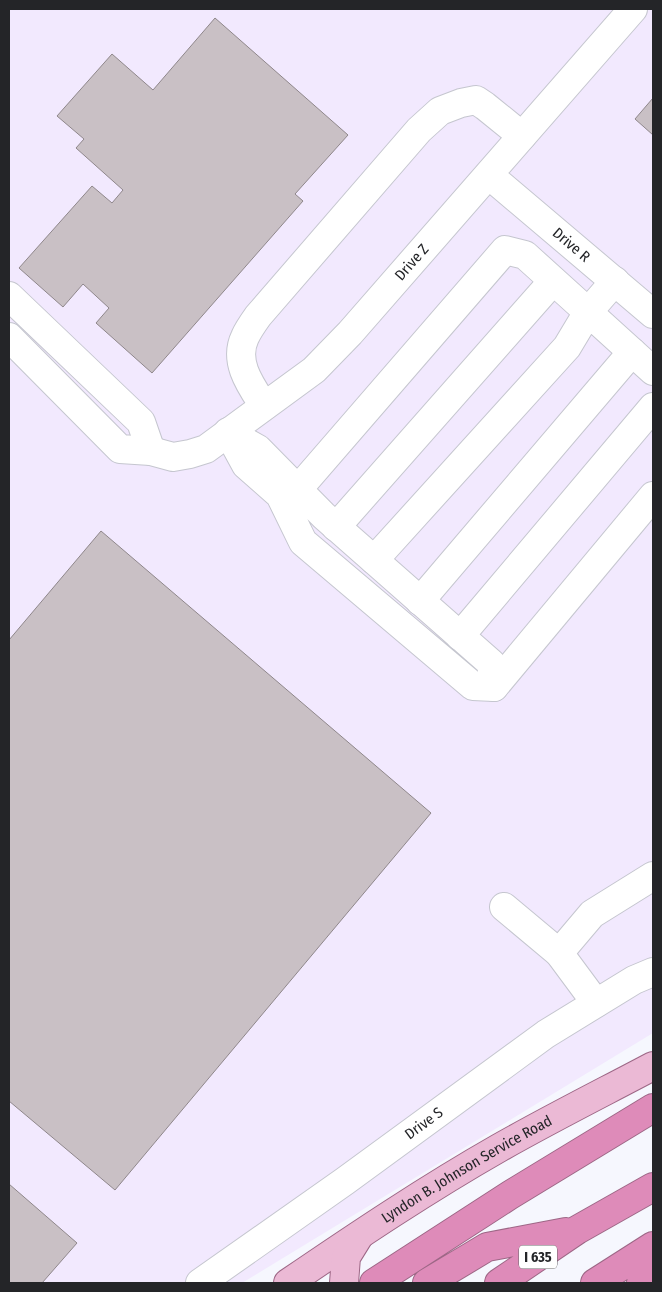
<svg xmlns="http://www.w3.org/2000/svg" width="662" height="1292" font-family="'Fira Sans Condensed',sans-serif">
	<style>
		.industrial { fill: #f2e9fe }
		.building { fill: #c9c0c5; stroke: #8f878b }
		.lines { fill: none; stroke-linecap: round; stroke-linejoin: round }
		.minor-casing { stroke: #c5c6cf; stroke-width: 30 }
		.major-casing { stroke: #9d6786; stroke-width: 30 }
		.highway-casing { stroke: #9d6786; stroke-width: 30 }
		.minor { stroke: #fff; stroke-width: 28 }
		.major { stroke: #ebb9d5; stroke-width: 28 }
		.highway { stroke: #de8bb9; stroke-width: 28 }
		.labels { text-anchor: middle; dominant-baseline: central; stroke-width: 5; stroke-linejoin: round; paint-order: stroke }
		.shield { fill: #fff; stroke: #666668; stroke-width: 1 }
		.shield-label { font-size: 14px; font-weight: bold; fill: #242528 }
		.street-label { font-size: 15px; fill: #242528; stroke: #fff }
	</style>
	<rect width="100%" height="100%" fill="#f6f7fe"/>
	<path class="industrial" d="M9,9H653V1033L242,1283H9Z"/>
	<path class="building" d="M215,18L348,135L295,194L303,201L152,373L96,323L109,308L83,284L63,307L19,268L92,186L112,203L123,190L76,148L84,139L57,116L112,54L153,90Z
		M653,98V135L635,119Z
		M101,531L431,813L115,1190L9,1101V640Z
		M9,1184L77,1243L42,1283H9Z"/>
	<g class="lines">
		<g class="minor-casing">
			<g id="minor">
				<path id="s1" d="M489,175L653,314"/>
				<path d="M9,296L141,422L151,451"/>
				<path id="s2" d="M9,337L120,449L151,451L173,457L190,454L206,449L314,370L350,333L633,9"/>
				<path d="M264,406C251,386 233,362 245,337C248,330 253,323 258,316L419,130L440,111L461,103L476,100L485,106L522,136"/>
				<path d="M228,432L258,449L324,516L491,663L494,687L473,686L303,542L280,495L246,465Z"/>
				<path d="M286,503L505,250L525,255L588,312L615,281"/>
				<path d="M336,527L553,281"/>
				<path d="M374,560L567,347L588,312L653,371"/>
				<path d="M420,601L632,352"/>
				<path d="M460,636L653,407"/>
				<path d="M494,687L653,496"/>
				<path d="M504,907L559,953"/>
				<path d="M596,1003L559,953L592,914L653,876"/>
				<path id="s3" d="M200,1283L345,1181L546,1034L634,980L653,972"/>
			</g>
		</g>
		<g class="major-casing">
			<g id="major">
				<path id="s4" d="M288,1283C357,1236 427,1189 499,1148C550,1119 602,1093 653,1066"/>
				<path d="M344,1283L346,1257L359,1236"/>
			</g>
		</g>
		<g class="highway-casing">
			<path id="highway" d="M374,1283L510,1195L653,1108
				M427,1283L487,1247L566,1232
				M499,1283L577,1230L653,1187
				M595,1283L653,1246
				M641,1283L653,1276"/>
		</g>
		<use href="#minor" class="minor"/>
		<use href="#major" class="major"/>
		<use href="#highway" class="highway"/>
	</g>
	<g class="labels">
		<rect class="shield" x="519" y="1245.5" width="38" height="23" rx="4"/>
		<g class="shield-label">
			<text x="538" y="1257">I 635</text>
		</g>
		<g class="street-label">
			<text stroke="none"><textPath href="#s1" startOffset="108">Drive R</textPath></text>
			<text stroke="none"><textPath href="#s2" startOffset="525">Drive Z</textPath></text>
			<text stroke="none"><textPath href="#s3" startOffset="275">Drive S</textPath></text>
			<text stroke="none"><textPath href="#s4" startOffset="212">Lyndon B. Johnson Service Road</textPath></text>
		</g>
	</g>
	<rect width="662" height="1292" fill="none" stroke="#242528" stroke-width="20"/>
</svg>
